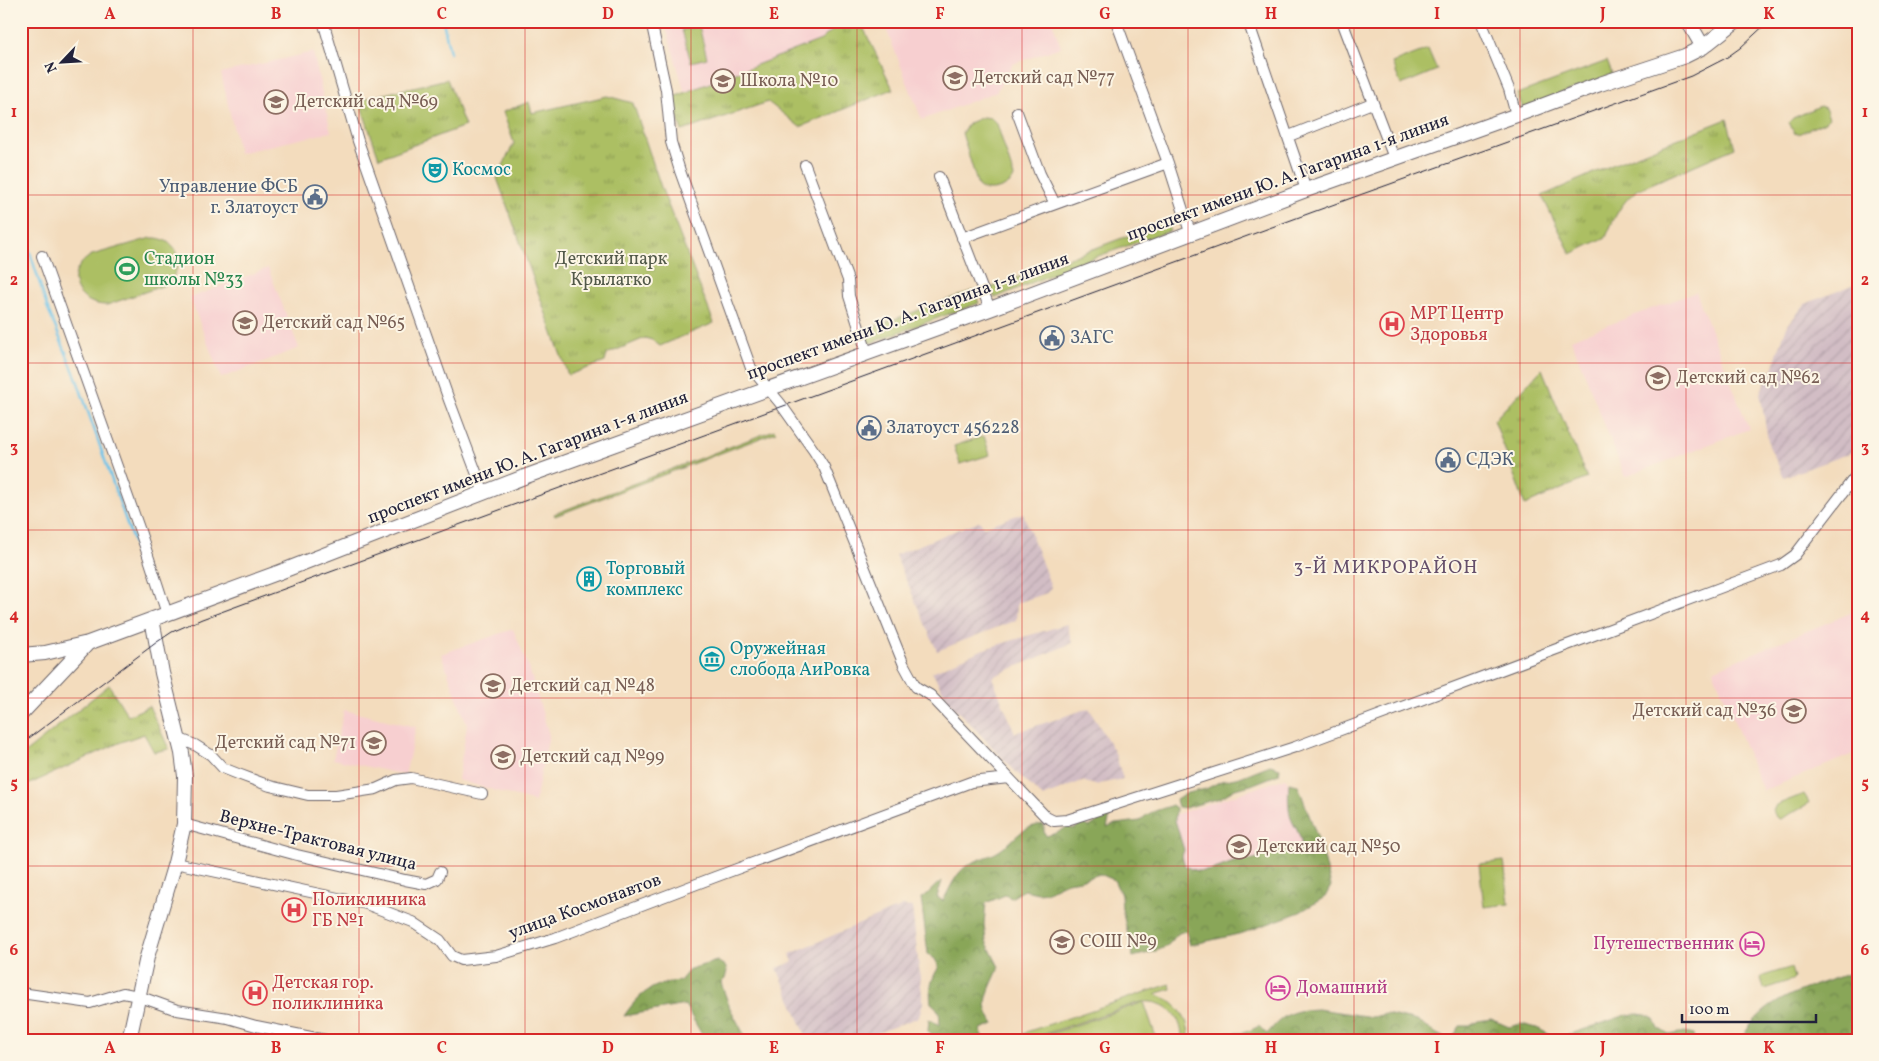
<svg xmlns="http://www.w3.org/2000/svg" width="1879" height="1061" font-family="Vollkorn,serif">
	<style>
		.built { fill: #f7cfd0 }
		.industrial { fill: url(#industrial-furrows) }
		.green { fill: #acbf63; stroke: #67704f }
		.forest { fill: url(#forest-crowns); stroke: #56644a }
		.park { fill: url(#park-tufts); stroke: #67704f }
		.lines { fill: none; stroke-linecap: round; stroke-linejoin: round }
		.stream { stroke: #6dc4ea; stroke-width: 2.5 }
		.street-casing { stroke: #6b6368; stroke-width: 12 }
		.secondary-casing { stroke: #6b6368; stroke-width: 16 }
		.street { stroke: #fff; stroke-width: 10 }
		.secondary { stroke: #fff; stroke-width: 14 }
		.tram { stroke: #22223b; stroke-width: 1 }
		.grid { fill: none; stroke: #d62828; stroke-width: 1; stroke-opacity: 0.55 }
		.labels { text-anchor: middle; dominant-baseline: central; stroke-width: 4; stroke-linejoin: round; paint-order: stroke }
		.education-label { font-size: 18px; fill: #785e54; stroke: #fcf5e5; text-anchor: start }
		.culture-label { font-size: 18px; fill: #0d838f; stroke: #fcf5e5; text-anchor: start }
		.street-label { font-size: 18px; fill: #22223b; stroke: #fcf5e5 }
		.service-label { font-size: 18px; fill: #4e5e75; stroke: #fcf5e5; text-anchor: start }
		.leisure-label { font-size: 18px; fill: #27864d; stroke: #fcf5e5; text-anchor: start }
		.park-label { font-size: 18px; fill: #525949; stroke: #fcf5e5 }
		.health-label { font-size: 18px; fill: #be3a42; stroke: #fcf5e5; text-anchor: start }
		.hotel-label { font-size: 18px; fill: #b23c85; stroke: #fcf5e5; text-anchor: end }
		.neighbourhood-label { font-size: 19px; letter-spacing: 1px; fill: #654f6b; stroke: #fcf5e5 }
		.neatline { fill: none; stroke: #d62828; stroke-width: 2 }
		.grid-label { font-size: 16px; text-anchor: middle; font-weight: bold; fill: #d62828 }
	</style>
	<defs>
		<pattern id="industrial-furrows" width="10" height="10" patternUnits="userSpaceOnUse" patternTransform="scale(1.25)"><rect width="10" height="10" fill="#d2bdc5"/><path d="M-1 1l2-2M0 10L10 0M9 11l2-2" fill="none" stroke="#b4a2aa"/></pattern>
		<pattern id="forest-crowns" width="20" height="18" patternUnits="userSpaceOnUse" patternTransform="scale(1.25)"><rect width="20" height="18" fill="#89a659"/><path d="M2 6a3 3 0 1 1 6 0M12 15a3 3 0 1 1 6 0" fill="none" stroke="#70874b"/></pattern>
		<pattern id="park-tufts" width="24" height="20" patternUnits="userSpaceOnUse" patternTransform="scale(1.25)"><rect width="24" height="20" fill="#acbf63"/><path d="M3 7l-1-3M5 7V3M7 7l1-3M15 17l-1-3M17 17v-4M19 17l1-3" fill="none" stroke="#8c9b53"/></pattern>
	</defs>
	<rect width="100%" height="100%" fill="#fcf5e5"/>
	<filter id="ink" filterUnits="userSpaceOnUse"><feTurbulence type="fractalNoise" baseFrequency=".02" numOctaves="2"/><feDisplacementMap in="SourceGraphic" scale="10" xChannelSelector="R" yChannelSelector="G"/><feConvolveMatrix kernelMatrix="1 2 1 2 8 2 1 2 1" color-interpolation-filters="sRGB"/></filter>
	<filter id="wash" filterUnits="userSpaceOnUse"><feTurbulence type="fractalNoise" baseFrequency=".0096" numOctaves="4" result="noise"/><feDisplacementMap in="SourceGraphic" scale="20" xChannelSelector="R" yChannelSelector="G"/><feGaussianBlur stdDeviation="1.12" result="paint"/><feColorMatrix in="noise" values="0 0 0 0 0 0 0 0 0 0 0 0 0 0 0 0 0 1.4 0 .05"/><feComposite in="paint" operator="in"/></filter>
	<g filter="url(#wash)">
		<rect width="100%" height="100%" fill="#f3dcbd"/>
		<path class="built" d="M664,21H870L841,55L689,107Z
			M883,21H1052L1061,47L1013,64L996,92L922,120Z
			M313,52L331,132L239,153L221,73Z
			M268,268L299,348L221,378L190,298Z
			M1696,292L1749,429L1625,477L1571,339Z
			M1853,612L1858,623V752L1763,791L1713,670Z
			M513,629L529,668L549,735L535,802L458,780L467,725L441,654Z
			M344,710L416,727L405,775L333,759Z
			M1286,778L1326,896L1194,939L1162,819Z"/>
		<path class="industrial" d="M1858,283V450L1784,477L1769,446L1760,393L1772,369L1787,326L1805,304Z
			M1023,513L1051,587L1047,593L1017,603L1016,620L937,651L895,555L979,521L984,527Z
			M1067,624L1072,643L992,677L1015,733L1089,708L1115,753L1123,779L1095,785L1082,781L1043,797L1018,774L950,703L932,672L984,649Z
			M901,906L912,907L923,1003L919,1017L859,1040H808L777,968L793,962L790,954L894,909L896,911Z"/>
		<path class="green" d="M699,26L707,58L691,62L682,30Z
			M1428,49L1437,70L1401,85L1392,63Z
			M1607,61L1612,74L1523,108L1517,94Z
			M1820,106L1825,108L1829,118L1825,122L1798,134L1794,133L1789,122L1793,118Z
			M983,117L991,118L997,124L1014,177C1010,188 987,195 978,186L962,133L969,123Z
			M1167,221L1170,231L1084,261L995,298L990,288Z
			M151,238C179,236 187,269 165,285L107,305C74,305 62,272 92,255Z
			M974,290L979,303L867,344L862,331Z
			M774,430L776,432L555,516L554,514Z
			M984,436L990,455L960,464L954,446Z
			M1804,794L1809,802L1806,806L1780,819L1776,817L1773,811L1776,805Z
			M1504,861L1509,904L1484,907L1479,864Z
			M1789,968H1791L1794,978L1792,980L1764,989L1761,978L1763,976Z
			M1170,984L1171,989L1155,994C1176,1001 1190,1017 1189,1040H1182C1183,1014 1162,997 1137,1003L1027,1040H1014L1029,1031Z
			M1144,1002L1157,1040H1032Z"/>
		<path class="forest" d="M1270,765L1280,768L1279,774L1251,785L1235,789L1220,798L1185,808L1178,807L1176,800L1187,793L1206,789L1221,781L1240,777Z
			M1289,783L1298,785L1322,850L1331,886L1325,897L1300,912L1243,933L1190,945L1186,931C1174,933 1176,938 1168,945C1159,952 1143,954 1133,957L1122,909L1121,895L1114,880L1100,874L1080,880L1067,882L1046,892L1038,893L1024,890L1011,898L1005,895L986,903L984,924L986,941L999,967C995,979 983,997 987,1009C988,1014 991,1020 994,1024L981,1029L983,1040H932L934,1038L928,1031L929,1019L939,1025C941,1015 939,1009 931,1003C929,989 931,979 939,967L935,959L928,954L921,898C930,894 933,886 942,881L937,897L943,901C949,890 954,877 964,868C973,860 988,858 999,851C1017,839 1019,827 1044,824V832L1046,836L1057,833L1067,827L1075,829L1079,824L1083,823L1089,827C1096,824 1099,818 1105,814L1110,816L1107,828L1115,824L1140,821C1148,811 1161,810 1172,805L1176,808L1175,820L1184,850L1182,856L1185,866C1205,877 1214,868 1234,862C1240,860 1247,861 1254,859C1268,856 1274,846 1291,847L1298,855C1307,838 1294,830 1290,815C1288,805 1288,793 1289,783Z
			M717,961L725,966L727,971L725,979L721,983L730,1008L747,1040H705L685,1005L624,1016C639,994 652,983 680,981L690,969Z
			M1858,970V1040H1741C1745,1033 1749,1026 1754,1021C1779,992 1824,984 1858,970Z
			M1318,1009L1372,1017L1386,1014L1417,1021L1437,1034L1449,1040H1217C1224,1031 1229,1033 1239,1033C1246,1033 1253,1029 1259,1026L1267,1034C1283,1014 1292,1010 1318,1009Z
			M1638,1014L1646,1015L1654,1019L1658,1028L1669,1035L1685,1032L1694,1034L1695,1040H1451L1460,1026H1470L1478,1021L1491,1019L1509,1027L1521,1024L1537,1028L1554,1037L1568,1035L1626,1015Z"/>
		<path class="park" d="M843,21H860L893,89L800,127L768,102L682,131L671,98L821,40Z
			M447,79L465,126L379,158L359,100Z
			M607,96L633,103L661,187L714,323L660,346L652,340L645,338L607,354L605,362L568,375L497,178L514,143L503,112L529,102L532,113Z
			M1727,119L1735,148L1637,190C1620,204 1615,216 1606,237L1571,254L1542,196L1612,165Z
			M1542,369L1587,478L1525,505L1494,420Z
			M109,685L128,716L149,706L169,749L154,752L144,734L121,742L21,788V756Z"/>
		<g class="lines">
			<path class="stream" d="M443,21L450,53
				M21,236L29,249L47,307L76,377L134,544L141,571"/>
		</g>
	</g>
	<g filter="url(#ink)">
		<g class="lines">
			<g class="street-casing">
				<path id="street" d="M323,21L358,141L449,400L484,493
					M651,21L666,90L671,142L680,171L751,368L780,403L814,451L824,467L904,665L916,687L930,695L1046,817L1054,821L1067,820L1295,747L1781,565L1795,555L1858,473
					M1116,21L1168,163L1190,232
					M1248,21L1306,190
					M1342,21L1394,158
					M1481,21L1509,89L1516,115
					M1017,112L1040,174L1055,204
					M1289,136L1372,103
					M805,165L848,280L849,296L867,353
					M939,177L990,309
					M962,238L1168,163
					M42,256L140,531L167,614
					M180,739L195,745L211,755L223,768L238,774L270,786L308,795H336L376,789L396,780L411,778L482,794
					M184,824L297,855L405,880L426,884L437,879L440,872
					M175,863L366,904L413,922L440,940L452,956L461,960L470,959L496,956L555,938L715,877L971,782L1009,778
					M21,993L90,1003L123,993L138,996L177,1010L228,1018L256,1026L326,1040"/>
			</g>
			<g class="secondary-casing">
				<path id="secondary" d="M1688,21L1703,47
					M21,655L45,653L88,643L280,572L524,477L990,309L1306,190L1528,111L1600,84L1685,56L1703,47L1736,21
					M21,714L88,643
					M129,1040L147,957L175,863L184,824L185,776L182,753L162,673L152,619"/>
			</g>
			<use href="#street" class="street"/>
			<use href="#secondary" class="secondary"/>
			<path class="tram" d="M21,744L157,642L172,632L202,619L1343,201L1691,76L1726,58L1740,48L1769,21"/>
		</g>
	</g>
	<path class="grid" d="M193,21V1040M359,21V1040M525,21V1040M691,21V1040M857,21V1040M1022,21V1040M1188,21V1040M1354,21V1040M1520,21V1040M1686,21V1040M21,195H1858M21,363H1858M21,530H1858M21,698H1858M21,866H1858"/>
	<defs>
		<g id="school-ring" transform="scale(1.25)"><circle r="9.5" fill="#fcf5e5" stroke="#8d6e63" stroke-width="1.5"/><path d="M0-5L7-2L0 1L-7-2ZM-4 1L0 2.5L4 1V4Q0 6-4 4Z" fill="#8d6e63"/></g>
		<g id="theatre-ring" transform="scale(1.25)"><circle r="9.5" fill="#fcf5e5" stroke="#0f9aa8" stroke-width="1.5"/><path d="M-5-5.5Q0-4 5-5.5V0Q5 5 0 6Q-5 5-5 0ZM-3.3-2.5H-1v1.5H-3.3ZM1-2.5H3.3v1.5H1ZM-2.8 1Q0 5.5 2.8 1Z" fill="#0f9aa8"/></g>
		<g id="civic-ring" transform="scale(1.25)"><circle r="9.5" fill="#fcf5e5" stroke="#5c6f8a" stroke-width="1.5"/><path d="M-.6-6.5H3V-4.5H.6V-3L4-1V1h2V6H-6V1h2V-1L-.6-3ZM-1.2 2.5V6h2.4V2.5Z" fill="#5c6f8a"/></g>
		<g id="stadium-ring" transform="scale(1.25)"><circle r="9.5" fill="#fcf5e5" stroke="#2e9e5b" stroke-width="1.5"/><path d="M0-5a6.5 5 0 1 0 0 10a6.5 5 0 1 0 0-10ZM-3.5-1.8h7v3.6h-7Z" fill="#2e9e5b"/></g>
		<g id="hospital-ring" transform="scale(1.25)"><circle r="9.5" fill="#fcf5e5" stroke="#e0444e" stroke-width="1.5"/><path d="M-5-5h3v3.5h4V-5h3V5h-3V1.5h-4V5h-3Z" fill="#e0444e"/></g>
		<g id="building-ring" transform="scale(1.25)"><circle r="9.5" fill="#fcf5e5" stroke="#0f9aa8" stroke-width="1.5"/><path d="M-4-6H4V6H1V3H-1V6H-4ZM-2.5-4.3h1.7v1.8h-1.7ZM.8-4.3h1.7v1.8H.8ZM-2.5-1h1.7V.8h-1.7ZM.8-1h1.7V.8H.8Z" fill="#0f9aa8"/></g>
		<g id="museum-ring" transform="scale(1.25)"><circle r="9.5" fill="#fcf5e5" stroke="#0f9aa8" stroke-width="1.5"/><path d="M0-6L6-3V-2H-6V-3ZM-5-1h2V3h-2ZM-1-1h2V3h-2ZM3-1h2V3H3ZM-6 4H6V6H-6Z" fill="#0f9aa8"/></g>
		<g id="hotel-ring" transform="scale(1.25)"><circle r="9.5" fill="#fcf5e5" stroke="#d1479c" stroke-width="1.5"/><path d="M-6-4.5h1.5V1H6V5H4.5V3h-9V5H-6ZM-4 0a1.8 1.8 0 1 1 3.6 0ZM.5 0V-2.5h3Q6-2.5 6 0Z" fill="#d1479c"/></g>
	</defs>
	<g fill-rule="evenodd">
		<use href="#school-ring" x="955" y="78"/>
		<use href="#school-ring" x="723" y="81"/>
		<use href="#school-ring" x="276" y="102"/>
		<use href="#theatre-ring" x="435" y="170"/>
		<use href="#civic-ring" x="315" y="197"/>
		<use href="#stadium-ring" x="127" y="269"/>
		<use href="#school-ring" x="245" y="323"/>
		<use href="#hospital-ring" x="1392" y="324"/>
		<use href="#civic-ring" x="1052" y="338"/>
		<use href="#school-ring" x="1658" y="378"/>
		<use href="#civic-ring" x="869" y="428"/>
		<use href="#civic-ring" x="1448" y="460"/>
		<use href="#building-ring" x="589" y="579"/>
		<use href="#museum-ring" x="712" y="659"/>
		<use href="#school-ring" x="493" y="686"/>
		<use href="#school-ring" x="1794" y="711"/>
		<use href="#school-ring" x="374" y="743"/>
		<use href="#school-ring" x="503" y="757"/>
		<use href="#school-ring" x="1239" y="847"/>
		<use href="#hospital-ring" x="294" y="910"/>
		<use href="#school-ring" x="1062" y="942"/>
		<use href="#hotel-ring" x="1752" y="944"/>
		<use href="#hotel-ring" x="1278" y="988"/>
		<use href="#hospital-ring" x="255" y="993"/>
	</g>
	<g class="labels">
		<g class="education-label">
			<text x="972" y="78">Детский сад №77</text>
			<text x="740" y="81">Школа №10</text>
			<text x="294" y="102">Детский сад №69</text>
			<text x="262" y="323">Детский сад №65</text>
			<text x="1676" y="378">Детский сад №62</text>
			<text x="510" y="686">Детский сад №48</text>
			<text x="1776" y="711" text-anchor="end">Детский сад №36</text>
			<text x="356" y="743" text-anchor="end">Детский сад №71</text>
			<text x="520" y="757">Детский сад №99</text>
			<text x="1256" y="847">Детский сад №50</text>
			<text x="1080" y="942">СОШ №9</text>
		</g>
		<g class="culture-label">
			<text x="452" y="170">Космос</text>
			<text x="606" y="569">Торговый<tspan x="606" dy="21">комплекс</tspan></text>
			<text x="730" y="649">Оружейная<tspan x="730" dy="21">слобода АиРовка</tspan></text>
		</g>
		<g class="street-label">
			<text transform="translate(1288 178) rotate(-20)">проспект имени Ю. А. Гагарина 1-я линия</text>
			<text transform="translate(908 317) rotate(-20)">проспект имени Ю. А. Гагарина 1-я линия</text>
			<text transform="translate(528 458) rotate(-21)">проспект имени Ю. А. Гагарина 1-я линия</text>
			<text transform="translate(318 841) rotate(14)">Верхне-Трактовая улица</text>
			<text transform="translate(585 907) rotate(-20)">улица Космонавтов</text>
		</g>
		<g class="service-label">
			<text x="298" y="187" text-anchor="end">Управление ФСБ<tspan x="298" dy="21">г. Златоуст</tspan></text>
			<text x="1070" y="338">ЗАГС</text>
			<text x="886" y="428">Златоуст 456228</text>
			<text x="1466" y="460">СДЭК</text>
		</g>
		<g class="leisure-label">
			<text x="144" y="259">Стадион<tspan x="144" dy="21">школы №33</tspan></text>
		</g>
		<g class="park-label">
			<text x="611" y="259">Детский парк<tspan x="611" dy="21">Крылатко</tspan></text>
		</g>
		<g class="health-label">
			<text x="1410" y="314">МРТ Центр<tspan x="1410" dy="21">Здоровья</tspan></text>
			<text x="312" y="900">Поликлиника<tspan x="312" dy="21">ГБ №1</tspan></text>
			<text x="272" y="983">Детская гор.<tspan x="272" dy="21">поликлиника</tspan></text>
		</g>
		<g class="hotel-label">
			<text x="1734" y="944">Путешественник</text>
			<text x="1296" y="988" text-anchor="start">Домашний</text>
		</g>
		<g class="neighbourhood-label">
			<text x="1386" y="568">3-Й МИКРОРАЙОН</text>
		</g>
	</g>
	<rect width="1879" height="1061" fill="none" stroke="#fcf5e5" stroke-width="55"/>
	<g transform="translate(62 62) rotate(245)" stroke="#fcf5e5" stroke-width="4" paint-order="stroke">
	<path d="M0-4L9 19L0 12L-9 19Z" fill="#22223b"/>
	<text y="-8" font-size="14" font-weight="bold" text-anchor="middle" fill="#22223b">N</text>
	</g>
	<path d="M1682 1014v8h134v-8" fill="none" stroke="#22223b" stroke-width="2.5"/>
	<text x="1689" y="1014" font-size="15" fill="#22223b" stroke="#fcf5e5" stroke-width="4" paint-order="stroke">100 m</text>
	<rect x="28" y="28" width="1824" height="1006" class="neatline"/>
	<g class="grid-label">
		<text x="110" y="19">A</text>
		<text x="276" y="19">B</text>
		<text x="442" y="19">C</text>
		<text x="608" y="19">D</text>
		<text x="774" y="19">E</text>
		<text x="940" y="19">F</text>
		<text x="1105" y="19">G</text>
		<text x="1271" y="19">H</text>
		<text x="1437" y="19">I</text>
		<text x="1603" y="19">J</text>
		<text x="1769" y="19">K</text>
		<text x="14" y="117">1</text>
		<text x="1865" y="117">1</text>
		<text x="14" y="285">2</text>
		<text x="1865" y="285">2</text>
		<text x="14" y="452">3</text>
		<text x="1865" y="452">3</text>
		<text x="14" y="620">4</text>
		<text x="1865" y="620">4</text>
		<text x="14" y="788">5</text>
		<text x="1865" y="788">5</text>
		<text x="14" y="955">6</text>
		<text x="1865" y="955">6</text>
		<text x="110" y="1053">A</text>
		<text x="276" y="1053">B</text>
		<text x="442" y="1053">C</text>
		<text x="608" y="1053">D</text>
		<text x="774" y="1053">E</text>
		<text x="940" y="1053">F</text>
		<text x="1105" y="1053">G</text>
		<text x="1271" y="1053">H</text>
		<text x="1437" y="1053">I</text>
		<text x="1603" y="1053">J</text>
		<text x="1769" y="1053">K</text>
	</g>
</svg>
